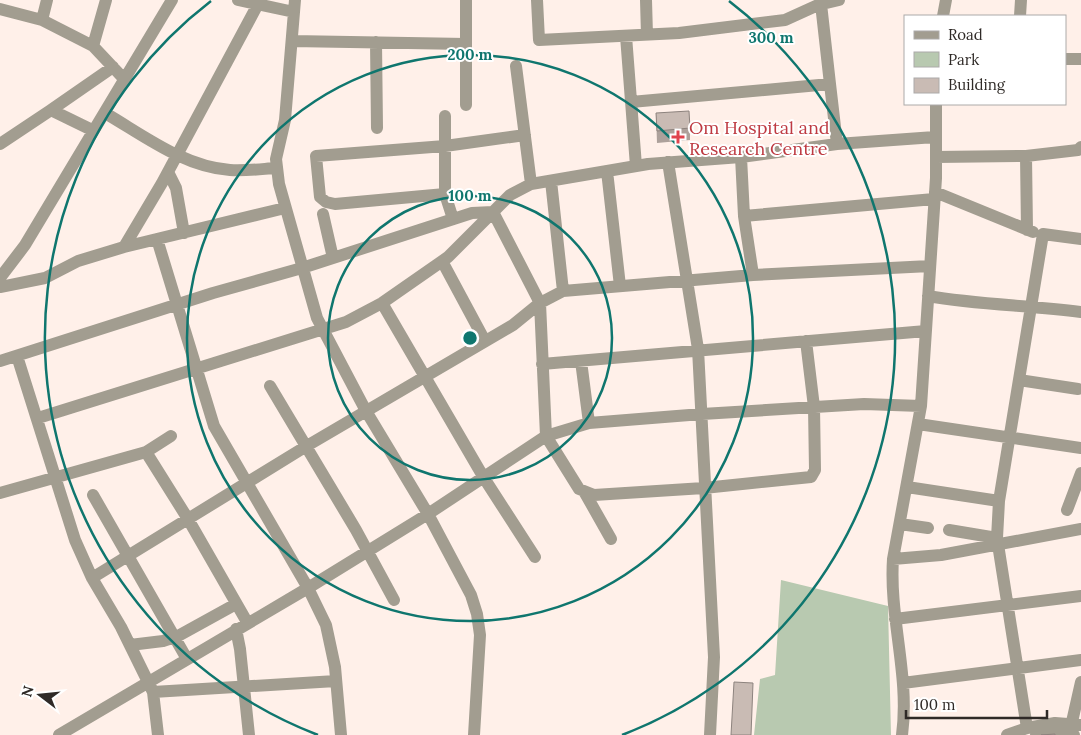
<svg xmlns="http://www.w3.org/2000/svg" width="1081" height="735" font-family="Lora,serif">
	<style>
		.green { fill: #b8c9b0 }
		.lines { fill: none; stroke-linecap: round; stroke-linejoin: round }
		.minor { stroke: #a29d90; stroke-width: 12 }
		.wall { fill: #ada19b }
		.building { fill: #c9bbb4; stroke: #8d837e }
		.ring { fill: none; stroke: #0f766e; stroke-width: 2.5 }
		.health-dot { fill: #e0444e; stroke: #fff; stroke-width: 2 }
		.labels { text-anchor: middle; dominant-baseline: central; stroke-width: 4; stroke-linejoin: round; paint-order: stroke }
		.health-label { font-size: 18px; fill: #be3a42; stroke: #fff; text-anchor: start }
		.centre { fill: #0f766e; stroke: #fff; stroke-width: 2.5 }
		.ring-label { font-size: 15px; text-anchor: middle; font-weight: bold; fill: #0f766e; stroke: #fff; stroke-width: 4; stroke-linejoin: round; paint-order: stroke }
	</style>
	<rect width="100%" height="100%" fill="#fff0e9"/>
	<path class="green" d="M781,580L888,606L891,735H754L760,679L775,675Z"/>
	<g class="lines">
		<path class="minor" d="M238,0L294,12
			M295,0L285,120L276,159L279,184L317,318L366,411L428,514L471,595L477,614L480,635L474,735
			M537,0L539,40L679,33L785,20L818,5L839,0
			M646,0L647,35
			M821,4L830,84
			M0,9L42,20L93,46L125,80
			M943,16L946,0
			M1020,16L1021,0
			M42,20L47,0
			M626,36L636,166
			M292,41L466,44V0
			M376,42L377,128
			M93,46L106,0
			M1065,59H1081
			M516,66L531,184
			M631,102L830,84L837,144
			M466,105V44
			M51,110L113,67
			M105,113C143,135 184,167 230,170C246,171 261,169 276,168
			M445,116V194L453,219
			M0,144L51,110L92,130
			M1026,156L1078,150L1081,147
			M741,157L744,216L753,275
			M936,157L1026,156L1027,230
			M668,162L698,349L714,657L710,735
			M607,171L620,286
			M168,172L176,188L184,233
			M551,181L563,291
			M935,192L1033,232
			M445,194L335,204L326,202L320,197L316,156L445,146L525,135
			M323,214L333,258
			M744,216L934,199
			M157,239L214,426L308,588L326,625L335,667L341,735
			M124,247L285,208
			M442,261L485,341
			M0,278L25,245L172,0
			M0,287L45,278L78,261L124,247L162,183L258,4
			M928,296C978,305 1030,305 1081,312
			M382,303L484,478L535,557
			M17,356L75,540L92,578L121,627L153,692L158,735
			M0,361L213,293L302,268L472,213L493,212L540,303L546,436L579,489L594,495L704,488L811,477L815,470L814,407L806,341
			M581,361L589,423
			M542,364L926,331
			M1019,380L1078,389
			M270,386L356,530L394,600
			M38,418L346,322L382,303L448,257L510,195L531,184L648,164L741,157L837,144L935,137
			M918,424L1081,448
			M146,452L171,436
			M907,487L999,501
			M0,493L146,452L188,519L247,622
			M585,493L611,539
			M93,495L187,659
			M1067,510L1081,473
			M900,524L928,528
			M949,530L997,538
			M893,559L941,555L1081,529
			M92,578L305,447L513,325L540,303L563,291L753,275L930,266
			M895,619L1081,596
			M236,629L240,649L249,735
			M130,645L163,641L178,636L236,604
			M903,683L1081,660
			M153,692L336,681
			M1027,728L997,538L999,501L1043,234L1081,239
			M59,735L308,588L428,514L546,436L589,423L702,414L864,404L921,406
			M902,735C910,676 889,618 893,559L921,406L936,178V104
			M1007,735L1027,728L1055,723L1081,725
			M1036,735L1061,733L1074,735
			M1069,735L1081,682"/>
	</g>
	<path class="wall" d="M656,113L690,128V140L657,143Z"/>
	<path class="building" d="M689,111L690,128L657,131L656,113Z
		M734,682L753,683L751,735H731Z
		M1055,734V735H1041Z"/>
	<g class="ring">
		<circle cx="470" cy="338" r="142"/>
		<circle cx="470" cy="338" r="283"/>
		<path d="M318 735A425 425 0 0 1 211 1M729 1A425 425 0 0 1 622 735"/>
	</g>
	<path class="health-dot" d="M675.5 129.5h5v5h5v5h-5v5h-5v-5h-5v-5h5z"/>
	<g class="labels">
		<g class="health-label">
			<text x="689" y="127">Om Hospital and<tspan x="689" dy="21">Research Centre</tspan></text>
		</g>
	</g>
	<circle cx="470" cy="338" r="8" class="centre"/>
	<g class="ring-label">
		<text x="771" y="43">300 m</text>
		<text x="470" y="60">200 m</text>
		<text x="470" y="201">100 m</text>
	</g>
	<rect x="904" y="15" width="162" height="90" fill="#ffffff" stroke="#acaaa9"/>
	<rect x="914" y="31" width="25" height="8" fill="#a29d90" stroke="#acaaa9"/>
	<text x="948" y="40" font-size="15" fill="#2f2a27">Road</text>
	<rect x="914" y="52" width="25" height="15" fill="#b8c9b0" stroke="#acaaa9"/>
	<text x="948" y="65" font-size="15" fill="#2f2a27">Park</text>
	<rect x="914" y="78" width="25" height="15" fill="#c9bbb4" stroke="#acaaa9"/>
	<text x="948" y="90" font-size="15" fill="#2f2a27">Building</text>
	<g transform="translate(40 695) rotate(286)" stroke="#ffffff" stroke-width="4" paint-order="stroke">
	<path d="M0-4L9 19L0 12L-9 19Z" fill="#2f2a27"/>
	<text y="-8" font-size="14" font-weight="bold" text-anchor="middle" fill="#2f2a27">N</text>
	</g>
	<path d="M906 710v8h141v-8" fill="none" stroke="#2f2a27" stroke-width="2.5"/>
	<text x="914" y="710" font-size="15" fill="#2f2a27" stroke="#ffffff" stroke-width="4" paint-order="stroke">100 m</text>
</svg>
